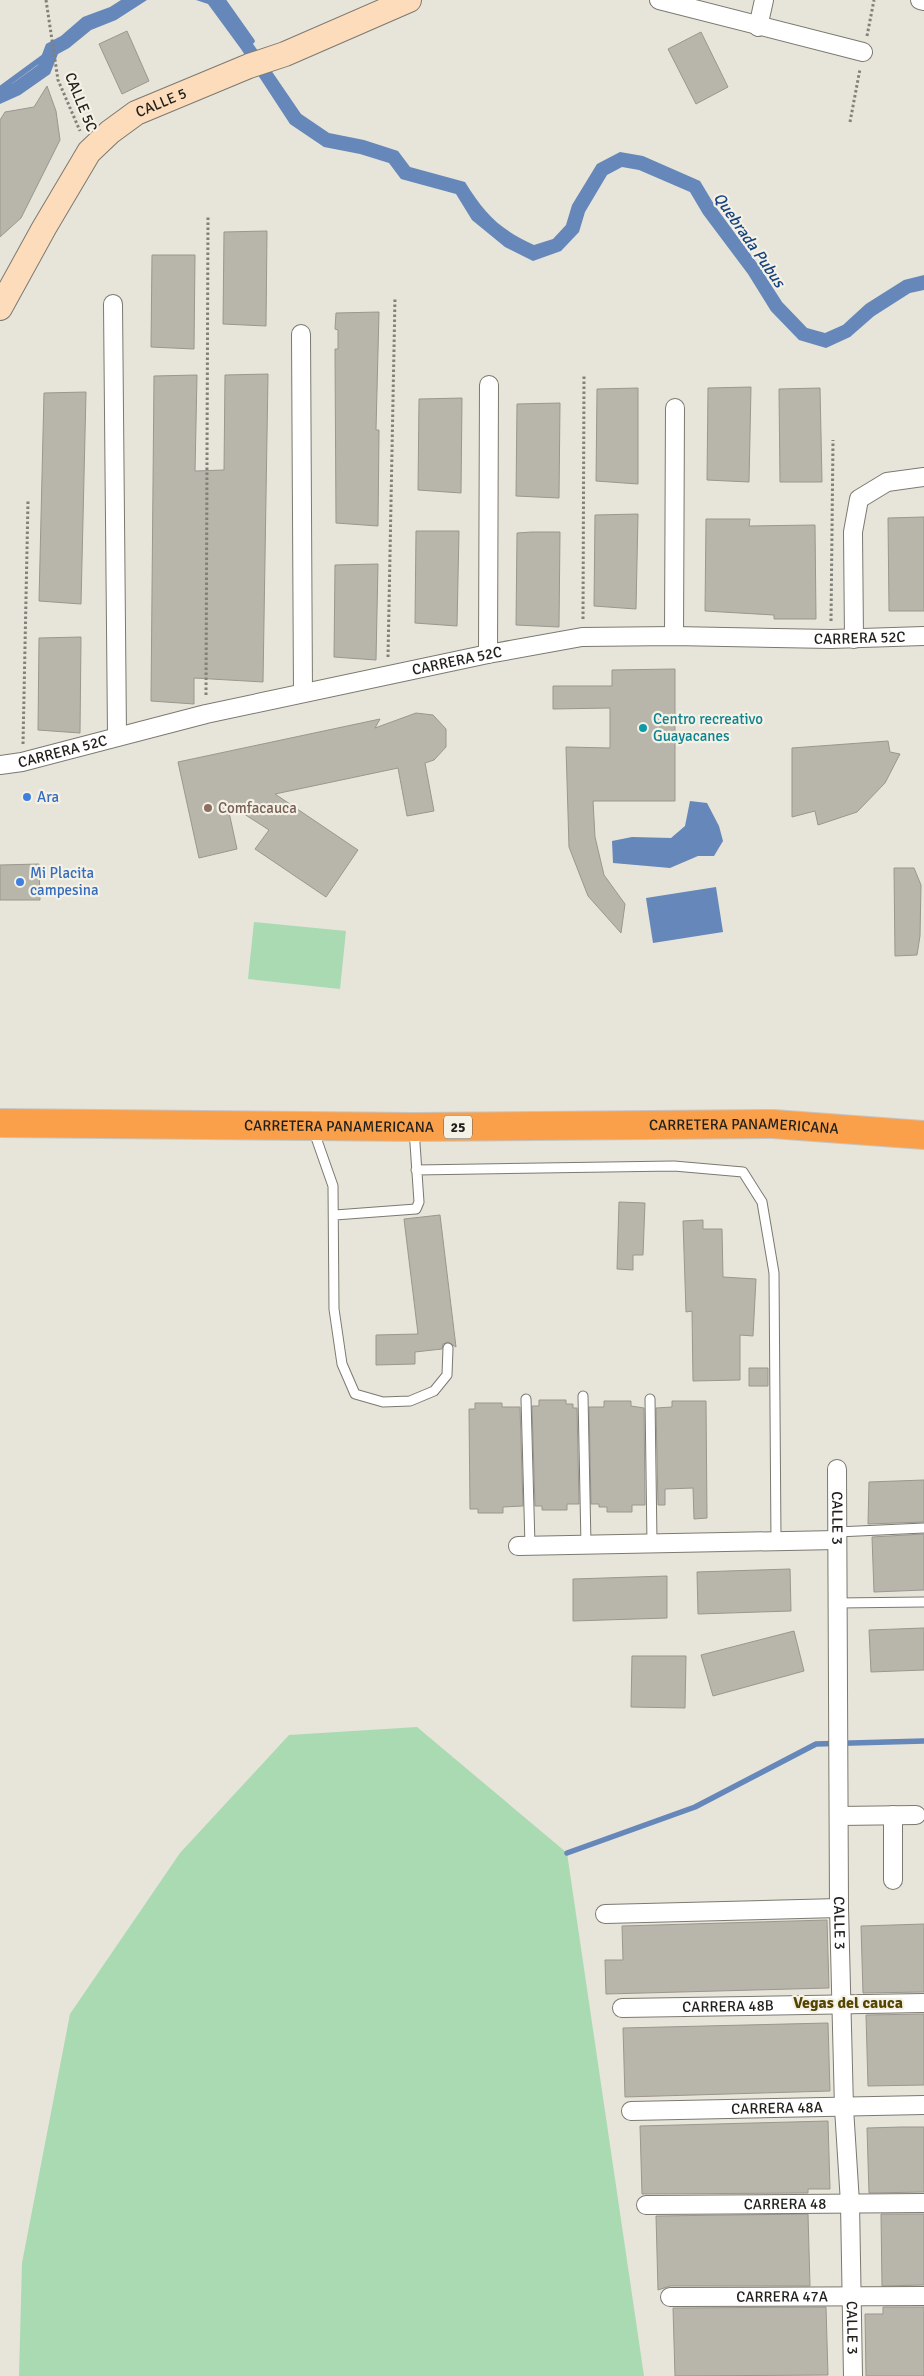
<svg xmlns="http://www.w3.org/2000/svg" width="924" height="2376" font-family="Signika,sans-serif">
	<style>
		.green { fill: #a9dab1 }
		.water { fill: #6587b9 }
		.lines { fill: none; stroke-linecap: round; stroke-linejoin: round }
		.stream { stroke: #6587b9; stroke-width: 5.5 }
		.building { fill: #b8b5ab; stroke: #9a978e }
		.service-casing { stroke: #7c7970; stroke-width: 11 }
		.minor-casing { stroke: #7c7970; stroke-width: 20 }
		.secondary-casing { stroke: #7c7970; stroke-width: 26 }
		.trunk-casing { stroke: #c5c5c4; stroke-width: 30 }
		.path { stroke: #828078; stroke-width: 3; stroke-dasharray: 2.5 2.5; stroke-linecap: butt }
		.service { stroke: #fff; stroke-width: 9 }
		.minor { stroke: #fff; stroke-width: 18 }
		.secondary { stroke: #fddcbc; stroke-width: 24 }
		.trunk { stroke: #faa04b; stroke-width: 28 }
		.culture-dot { fill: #0f9aa8; stroke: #f4f1e6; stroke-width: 2 }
		.shop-dot { fill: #3f7fe0; stroke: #f4f1e6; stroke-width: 2 }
		.education-dot { fill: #8d6e63; stroke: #f4f1e6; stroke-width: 2 }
		.labels { text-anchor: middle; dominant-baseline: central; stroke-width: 4.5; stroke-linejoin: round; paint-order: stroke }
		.shield { fill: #f4f1e6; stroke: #605e58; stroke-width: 1 }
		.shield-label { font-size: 14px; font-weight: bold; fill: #201f1b }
		.street-label { font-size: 15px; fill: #201f1b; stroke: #f4f1e6 }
		.culture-label { font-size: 15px; fill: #0d838f; stroke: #f4f1e6; text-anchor: start }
		.shop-label { font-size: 15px; fill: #366cbe; stroke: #f4f1e6; text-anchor: start }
		.education-label { font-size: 15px; fill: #785e54; stroke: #f4f1e6; text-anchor: start }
		.water-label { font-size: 16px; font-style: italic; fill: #164280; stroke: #f4f1e6 }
		.neighbourhood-label { font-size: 16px; font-weight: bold; fill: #554502; stroke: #f4f1e6 }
	</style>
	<rect width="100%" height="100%" fill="#e7e4d9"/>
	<path class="green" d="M254,922L346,931L340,989L248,979Z
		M417,1727L567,1853L644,2376H19L22,2263L70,2014L180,1853L289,1735Z"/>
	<path class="water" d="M121,0H147L116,20L91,30L69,48L58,54L50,74L20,95L0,104V88L13,83L38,65L46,44L61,36L83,17L110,7Z
		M196,0H223L301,114L329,133L364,140L398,151L410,167L465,182C485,214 499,229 534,245L553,239L566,225L572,205L597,164L620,152L643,156L700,181L715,206L759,266L782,302L807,328L825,333L843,325L866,304L904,280L924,275V290L910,293L874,316L850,337L826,348L799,340L771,311L748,274L703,214L690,192L639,170L622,167L607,175L585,212L579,232L561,251L533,261L505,247L472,220L456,194L401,179L389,163L360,154L324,147L290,124L241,49L208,4Z
		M690,801L707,803L719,826L723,841L714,856H698L670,868L613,863L612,841L632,837L671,838L685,826Z
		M716,887L723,932L653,943L646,898Z"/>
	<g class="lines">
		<path class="stream" d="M223,0L252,41
			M0,89L45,56
			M567,1853L695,1807L816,1744L924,1741"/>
	</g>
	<path class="building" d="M127,31L149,81L122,94L99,44Z
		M701,32L728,87L696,104L668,49Z
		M47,86L56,111L60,140L21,218L0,237V120L5,112L34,107Z
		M267,231L266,326L223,324L224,232Z
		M152,255H195L194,349L151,347Z
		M379,312L376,430H379L378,526L336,523L335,349H338V330L335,329L336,313Z
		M268,374L263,682L194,678V704L151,701L154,376L197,375L195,471L224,470L225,375Z
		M751,387L749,482L707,480L708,388Z
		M638,388V484L596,481L597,389Z
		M820,388L822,482H780L779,389Z
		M86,392L81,604L39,601L44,393Z
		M462,398L461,493L418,490L419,399Z
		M560,403L559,498L516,496L517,404Z
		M638,514L636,609L594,606L595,515Z
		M924,517V611H889L888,518Z
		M706,519H750L749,526L815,525L816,619H774V615L705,611Z
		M416,531H459L457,626L415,623Z
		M532,532H560L559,627L516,625L517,533Z
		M378,564L376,660L334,657L335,565Z
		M81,637L80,733L38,730L39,638Z
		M675,669V801H593L595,837L604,875L625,904L621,933L588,896L569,847L566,747L610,748V708L553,709V686H612V670Z
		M416,713L433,715L446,729V747L434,760L425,763L434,811L407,816L398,768L275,794L358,850L326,897L255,849L269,830L227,803L237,849L199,858L178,762L380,719L375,728Z
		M888,741L890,752L900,754L885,783L857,812L818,825L815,811L792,817V748Z
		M39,864L40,900H0V865Z
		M894,868H914L921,885L920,936L917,955L895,956Z
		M619,1202L645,1203L643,1255H633V1270L617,1269Z
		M440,1215L456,1347L448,1342L443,1344L442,1349L415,1352V1364L376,1365V1335L418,1334L404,1219Z
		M703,1220V1229H722L723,1277L756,1279L753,1336L740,1335V1380L693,1381L692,1311L686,1312L683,1221Z
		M749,1368H768V1386H749Z
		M539,1400H566V1404H573V1408H577L579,1504H567V1510H542V1506H535L532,1406H539Z
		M604,1401H631V1406L644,1408L645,1505H632V1512H607V1507H599V1504H591L589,1407H604Z
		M672,1401H706L707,1518L694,1519L693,1488L665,1489V1505H658L656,1408L672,1407Z
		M475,1403H502V1407H520L523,1506L503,1507V1513H478V1509H470L469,1409H475Z
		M924,1480V1522L868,1524L869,1482Z
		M924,1534V1590L874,1592L872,1537Z
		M790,1569L791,1611L698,1614L697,1572Z
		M667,1576V1618L573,1621V1579Z
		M924,1628V1670L871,1672L869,1630Z
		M794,1631L804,1671L713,1696L701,1655Z
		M632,1656H686L685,1708L631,1707Z
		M827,1920L829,1988L606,1994L605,1960H623L622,1926Z
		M924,1924V1992L863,1993L861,1926Z
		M924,2014V2085L868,2086L866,2015Z
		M828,2023L830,2091L625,2097L623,2028Z
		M828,2121L830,2189H808V2193L642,2194L640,2126Z
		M901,2127H924V2192L869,2193L867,2128Z
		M808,2214L810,2286H670L658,2290L656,2216Z
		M881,2214H924V2285L882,2286Z
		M826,2307L828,2375L675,2376L673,2308Z
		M883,2307H924V2376H866L865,2314H883Z"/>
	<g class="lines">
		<g class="service-casing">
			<path id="service" d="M313,1129L333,1186L334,1309L342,1364L355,1394L383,1402L410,1401L434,1391L447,1375L448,1348
				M416,1170L674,1166L743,1172L762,1202L774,1273L776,1541
				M335,1215L416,1209L419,1202L414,1129
				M583,1396L586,1545
				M526,1399L530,1546
				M650,1399L652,1543
				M837,1532L924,1528
				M837,1603L924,1602"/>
		</g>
		<g class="minor-casing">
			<g id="minor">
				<path d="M659,0L863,52"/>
				<path d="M920,0L924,1"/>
				<path d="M758,27L764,0"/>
				<path d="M113,304L117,735"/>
				<path d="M301,334L303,693"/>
				<path d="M674,636L675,408"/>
				<path d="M854,639L853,532L859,499L887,482L924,477"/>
				<path d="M488,654L489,385"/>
				<path id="s1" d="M0,765L22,762L206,714L488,654L582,637L674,636L831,639L924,636"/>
				<path id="s2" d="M837,1469L839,1908L844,2108L850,2203L853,2376"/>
				<path d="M518,1546L837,1540"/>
				<path d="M893,1815V1880"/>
				<path d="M839,1816L916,1815"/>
				<path d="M605,1914L839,1908"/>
				<path id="s3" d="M622,2008L924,2003"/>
				<path id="s4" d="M631,2111L924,2105"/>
				<path id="s5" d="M646,2205L924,2203"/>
				<path id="s6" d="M670,2297L924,2296"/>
			</g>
		</g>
		<g class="secondary-casing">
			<g id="secondary">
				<path id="s7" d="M0,308L44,228L89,152L110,132L136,113L249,66L285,54L409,0"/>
			</g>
		</g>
		<g class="trunk-casing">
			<g id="trunk">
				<path id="s8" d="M0,1123L414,1127L773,1124L924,1135"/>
			</g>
		</g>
		<path class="path" d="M46,0L58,80L80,131
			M867,36L874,0
			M850,122L860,69
			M583,619L584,376
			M831,621L833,440
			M388,657L395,297
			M206,695L208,216
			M23,744L28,501"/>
		<use href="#service" class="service"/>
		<use href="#minor" class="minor"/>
		<use href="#secondary" class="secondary"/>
		<use href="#trunk" class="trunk"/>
	</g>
	<circle class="culture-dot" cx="643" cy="728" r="5"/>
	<g class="shop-dot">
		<circle cx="27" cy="797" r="5"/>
		<circle cx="20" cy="882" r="5"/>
	</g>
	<circle class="education-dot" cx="208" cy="808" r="5"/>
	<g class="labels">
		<rect class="shield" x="444" y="1115.5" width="28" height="23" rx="4"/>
		<g class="shield-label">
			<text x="458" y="1127">25</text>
		</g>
		<g class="street-label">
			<text transform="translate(81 102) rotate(68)">CALLE 5C</text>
			<text stroke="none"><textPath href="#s7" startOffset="268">CALLE 5</textPath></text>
			<text stroke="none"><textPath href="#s1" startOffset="874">CARRERA 52C</textPath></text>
			<text stroke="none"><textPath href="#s1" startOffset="469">CARRERA 52C</textPath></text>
			<text stroke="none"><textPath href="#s1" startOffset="64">CARRERA 52C</textPath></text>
			<text stroke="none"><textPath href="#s8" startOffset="339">CARRETERA PANAMERICANA</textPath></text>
			<text stroke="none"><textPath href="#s8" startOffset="744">CARRETERA PANAMERICANA</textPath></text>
			<text stroke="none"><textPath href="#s2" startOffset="49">CALLE 3</textPath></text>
			<text stroke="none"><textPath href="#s2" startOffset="454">CALLE 3</textPath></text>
			<text stroke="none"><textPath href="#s3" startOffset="106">CARRERA 48B</textPath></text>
			<text stroke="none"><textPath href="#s4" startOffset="146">CARRERA 48A</textPath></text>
			<text stroke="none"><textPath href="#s5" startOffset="139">CARRERA 48</textPath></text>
			<text stroke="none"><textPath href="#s6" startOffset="112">CARRERA 47A</textPath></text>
			<text stroke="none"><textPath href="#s2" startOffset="859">CALLE 3</textPath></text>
		</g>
		<g class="culture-label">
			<text x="653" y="719">Centro recreativo<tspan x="653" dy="17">Guayacanes</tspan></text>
		</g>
		<g class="shop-label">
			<text x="37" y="797">Ara</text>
			<text x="30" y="873">Mi Placita<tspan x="30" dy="17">campesina</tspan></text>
		</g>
		<g class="education-label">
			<text x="218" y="808">Comfacauca</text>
		</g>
		<g class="water-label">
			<text transform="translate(749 240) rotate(55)">Quebrada Pubus</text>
		</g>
		<g class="neighbourhood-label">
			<text x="848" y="2003">Vegas del cauca</text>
		</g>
	</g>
</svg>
